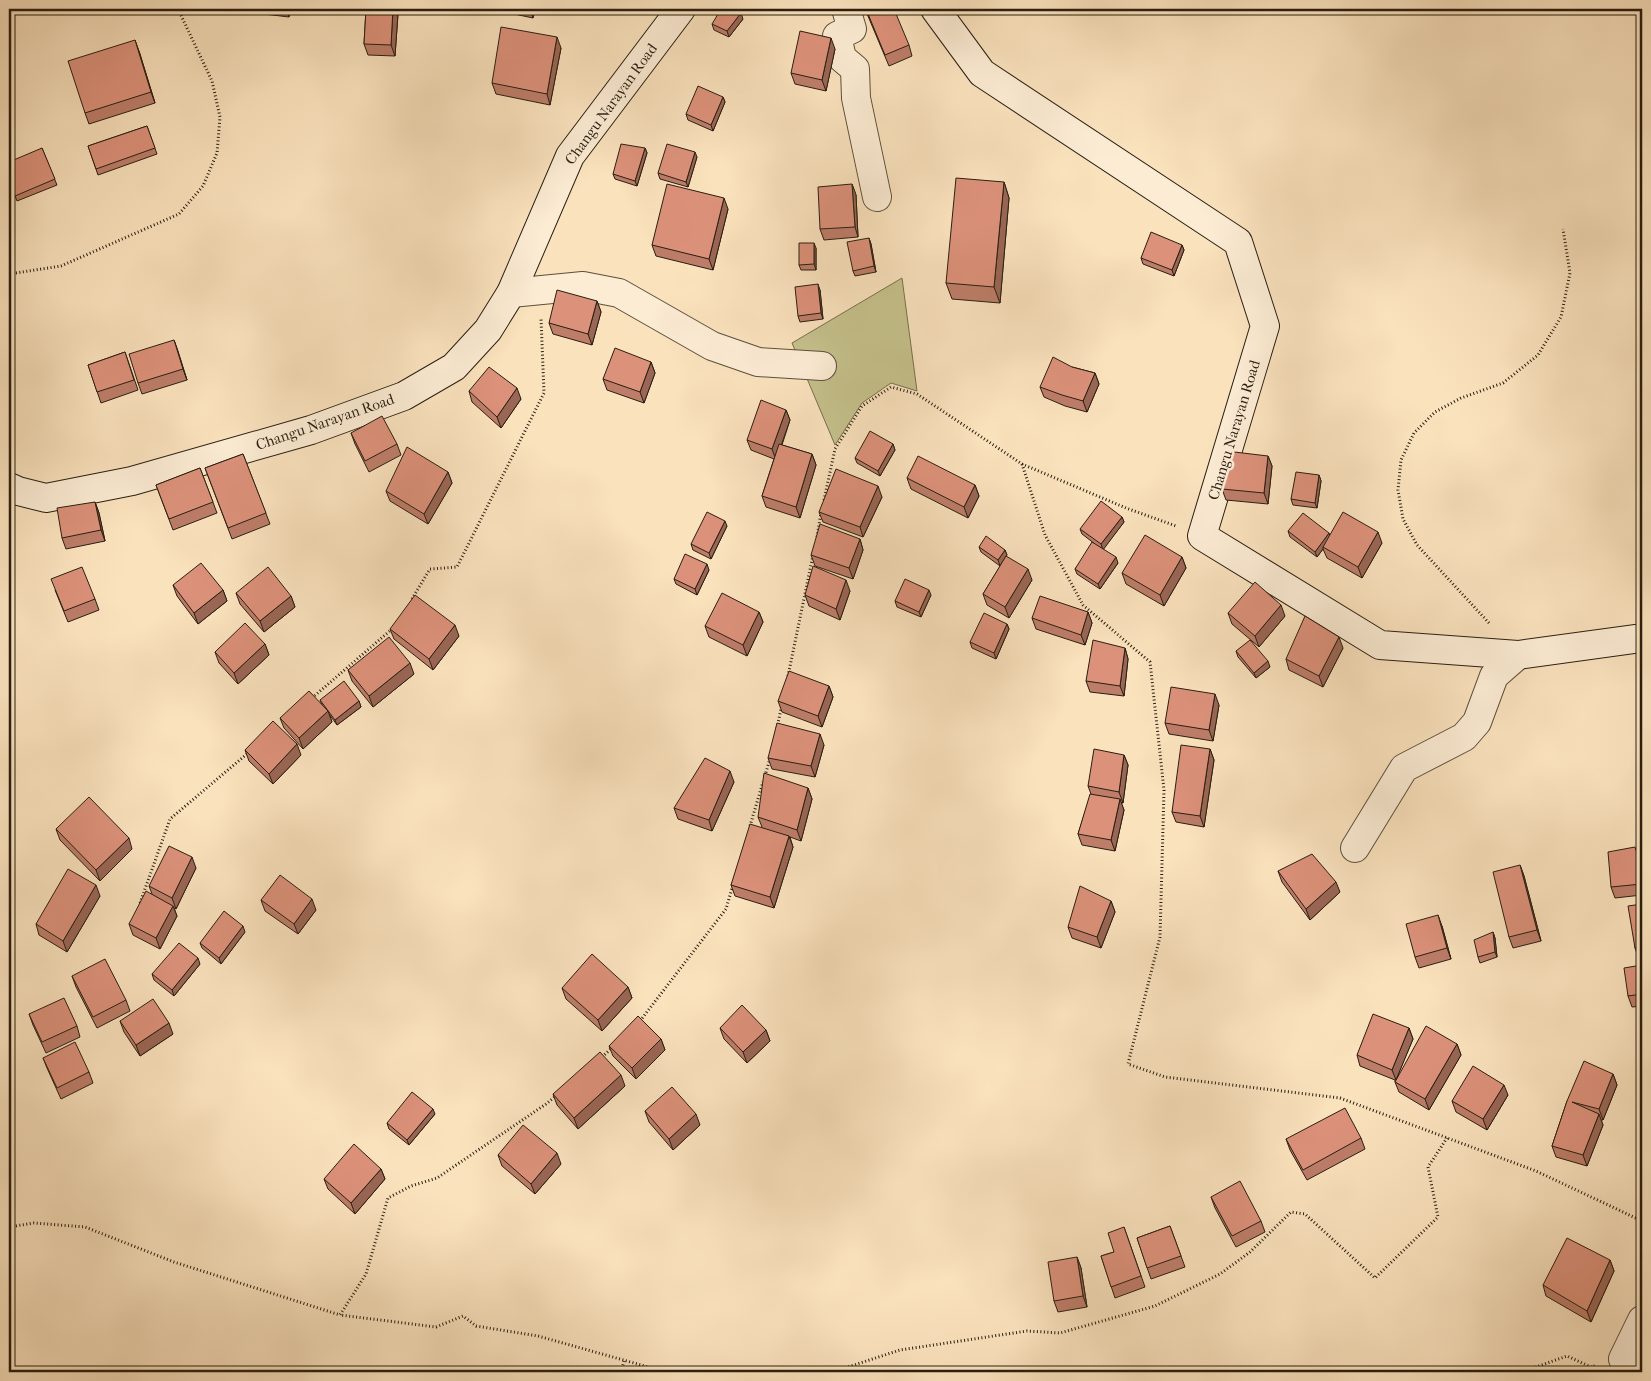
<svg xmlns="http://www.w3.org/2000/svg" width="1651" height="1381" font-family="'IM FELL French Canon',serif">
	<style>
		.green { fill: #c5c18c; stroke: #77704e }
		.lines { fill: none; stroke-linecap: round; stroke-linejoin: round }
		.street-casing { stroke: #5d4f3c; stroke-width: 30 }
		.secondary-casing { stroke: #291e11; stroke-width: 30 }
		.path { stroke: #291e11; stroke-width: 3; stroke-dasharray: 1 2.5; stroke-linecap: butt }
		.street { stroke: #fcecd4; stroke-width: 28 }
		.secondary { stroke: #fcecd4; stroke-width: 28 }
		.wall { fill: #bd7d69; stroke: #291e11 }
		.shaded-wall { fill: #9a6655; stroke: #291e11 }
		.building { fill: #dc917a; stroke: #291e11 }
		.labels { text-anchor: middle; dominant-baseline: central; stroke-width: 5; stroke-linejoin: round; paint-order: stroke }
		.street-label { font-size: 15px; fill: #291e11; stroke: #fcecd4 }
	</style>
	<rect width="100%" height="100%" fill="#fae2bd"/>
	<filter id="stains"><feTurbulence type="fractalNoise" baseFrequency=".004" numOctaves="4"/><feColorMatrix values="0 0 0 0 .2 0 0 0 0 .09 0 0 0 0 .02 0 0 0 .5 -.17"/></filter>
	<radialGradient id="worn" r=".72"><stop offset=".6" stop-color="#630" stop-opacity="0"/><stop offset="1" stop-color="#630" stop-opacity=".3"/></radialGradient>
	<path class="green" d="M902,278L917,391L891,383L862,403L835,445L792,343Z"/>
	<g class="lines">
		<g class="street-casing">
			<path id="street" d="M846,9L852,29L837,36L842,58L855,69L856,98L877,197
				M511,293L583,286L619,293L712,346L758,362L822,366
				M1355,848L1404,768L1464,737L1477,722L1494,676L1518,655
				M1629,1372L1623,1359L1642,1320"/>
		</g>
		<g class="secondary-casing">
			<path id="secondary" d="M935,9L982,73L1238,242L1265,326L1202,536L1380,645L1518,655L1642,638
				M9,487L18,491L46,498L132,481L311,430L404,396L454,367L488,330L511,293L570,156L681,9"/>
		</g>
		<path class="path" d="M9,274L61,266L179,214L203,186L217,153L220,117L212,81L178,9
			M1022,464L1045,535L1083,605L1150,662L1164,790L1160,937L1128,1064L1165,1077L1340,1098L1536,1171L1642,1221
			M824,500L835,449L862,406L891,387L917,394L1022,464L1126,508L1176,526
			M817,537L821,513
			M412,599L430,569L457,567L544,393L541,318
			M1489,623L1417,545L1403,519L1398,490L1401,460L1414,433L1435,412L1461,398L1503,383L1538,355L1561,317L1570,273L1563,229
			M788,676L813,555
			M312,698L392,629
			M777,728L782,704
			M765,776L770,758
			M750,826L763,782
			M140,903L170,819L248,753
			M640,1021L726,909L733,885
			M602,1057L614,1046
			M557,1095L546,1104L437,1178L411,1186L388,1198L366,1274L340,1315L436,1327L463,1316L476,1326L538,1336L666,1372
			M9,1227L34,1223L85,1227L174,1262L340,1315
			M621,1372L624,1361
			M821,1372L845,1368L900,1350L1027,1331L1060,1333L1155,1306L1220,1274L1250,1252L1291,1212L1305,1214L1375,1278L1438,1217L1428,1167L1447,1138
			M1522,1372L1567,1356L1591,1367L1595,1366"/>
		<use href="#street" class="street"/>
		<use href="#secondary" class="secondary"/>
	</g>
	<path class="wall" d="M262,9H290L289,17L264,14Z
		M366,9H396L398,14L395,56L368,55L364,44Z
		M500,9H535L533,18L500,11Z
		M865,9L909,45L912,56L889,66Z
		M743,19L729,37L714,30L712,24Z
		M561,48L550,105L496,94L492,83Z
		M835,49L826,91L795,84L791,73Z
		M139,51L155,103L89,124L85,113Z
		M723,97L725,102L713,131L688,120L686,114Z
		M147,126L157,154L98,175L88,146Z
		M42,148L57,185L17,201L9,180Z
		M645,148L647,153L637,186L615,179L613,174Z
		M697,157L688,187L660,179L658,173Z
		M1004,182L1009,198L1000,303L952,299L946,283Z
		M852,184L856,195L858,237L824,240L820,229Z
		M728,209L713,270L656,256L652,245Z
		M869,238L871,244L876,272L855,276L853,271Z
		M1182,245L1184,250L1174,276L1143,264L1141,258Z
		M816,248V270H801L799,265Z
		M820,290L823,319L800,322L798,316Z
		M597,301L601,312L592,345L553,334L549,323Z
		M174,340L187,380L142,394L138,383Z
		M125,352L138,390L101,403L88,365Z
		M651,362L655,373L644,403L607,390L603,379Z
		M1072,367L1095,373L1099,384L1087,412L1065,406L1044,397L1040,387Z
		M469,391L521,399L501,428L472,402Z
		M786,410L790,420L782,445L812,454L816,465L800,518L766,507L762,496L774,459L751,450L747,440Z
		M351,433L397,444L401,455L369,472L355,444Z
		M893,444L895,450L880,476L857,463L855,458Z
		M243,454L270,524L232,539L205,468Z
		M1268,456L1272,466L1268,504L1226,500L1222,489Z
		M200,468L217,513L173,530L156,485Z
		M448,472L452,483L428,524L390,501L386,491Z
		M1319,475L1321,481L1317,508L1293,505L1291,499Z
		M907,478L975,485L979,496L968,518L911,489Z
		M882,497L863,537L823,522L819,512Z
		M95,502L99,513L105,541L66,549L62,538Z
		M1122,517L1124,522L1103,549L1118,563L1100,589L1077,574L1075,569L1095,544L1082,534L1080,529Z
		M727,526L711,559L693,550L691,544Z
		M1288,531L1330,535L1382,543L1362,578L1327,558L1323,549L1317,557L1290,537Z
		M860,539L863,550L853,579L815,566L811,555Z
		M979,547L1005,550L1007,555L1006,556L1032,580L1009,618L987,605L983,594L1004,560L1000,566L981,552Z
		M1182,557L1186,568L1164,606L1126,584L1122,573Z
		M709,570L697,595L676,584L674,579Z
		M173,585L223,590L227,601L198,624L177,596Z
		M55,590L95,599L99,610L68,622Z
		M850,591L840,620L809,606L805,595Z
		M236,593L291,596L295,607L264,632L240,604Z
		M931,595L921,617L897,607L895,601Z
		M759,612L763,622L747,656L709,637L705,626Z
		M1088,612L1092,623L1085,645L1036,629L1032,618Z
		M1228,613L1285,616L1259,647L1232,624Z
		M1007,624L1009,629L996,659L972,648L970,642Z
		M390,629L459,636L433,670L394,639Z
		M265,644L269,655L238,684L219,663L215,652Z
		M1125,648L1128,659L1124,696L1090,692L1086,681Z
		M1343,648L1323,687L1289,670L1286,659Z
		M1236,651L1270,667L1256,678L1238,657Z
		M348,670L414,674L373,707L352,681Z
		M829,686L833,697L822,727L782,712L778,701Z
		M320,700L359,701L361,707L337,725L329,714L332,722L303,749L284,728L280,718L322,705Z
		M1219,705L1213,741L1169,734L1165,723Z
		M824,745L815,777L772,769L768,758Z
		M1210,749L1214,760L1204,827L1176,822L1172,812Z
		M245,750L301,755L273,784L249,761Z
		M1124,755L1128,765L1123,803H1121L1124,810L1115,851L1082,845L1078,834L1091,794L1088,786Z
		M734,782L712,831L678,819L674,808Z
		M808,788L812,799L801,841L790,837L793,847L774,908L735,896L731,885L762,827L758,817Z
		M56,829L132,849L100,881L60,840Z
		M1520,865L1524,876L1541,941L1513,948L1509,937Z
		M196,868L176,909L174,908L177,916L160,949L133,935L129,924L152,894L149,886Z
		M1642,868V895L1615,898L1611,887Z
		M1278,871L1340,892L1310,920L1282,882Z
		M100,896L67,952L39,935L36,924Z
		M261,900L316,910L298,934L265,911Z
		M1111,901L1115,912L1101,948L1072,938L1068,927Z
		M1642,904V958L1639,959L1635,948Z
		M1442,926L1451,959L1419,968L1415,957Z
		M245,932L221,964L202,948L200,943Z
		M1493,932L1495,938L1497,957L1480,963L1478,957Z
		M200,964L174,996L154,980L152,974Z
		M1642,965V1006L1632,1007L1628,996Z
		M72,976L126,1000L130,1011L97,1028L76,987Z
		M628,987L632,998L602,1031L566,999L562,988Z
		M29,1014L77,1026L80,1037L46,1053L33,1025Z
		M120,1021L173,1034L140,1056L124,1032Z
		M720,1028L766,1030L770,1041L747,1063L724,1039Z
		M1409,1028L1413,1039L1397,1077L1457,1044L1461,1055L1429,1110L1399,1092L1395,1082V1080L1360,1066L1357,1055Z
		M661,1039L665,1050L636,1079L613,1056L609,1046Z
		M43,1058L89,1072L93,1083L61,1099L47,1068Z
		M1613,1074L1617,1085L1603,1120H1601L1603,1125L1587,1166L1556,1157L1552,1146L1567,1101Z
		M625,1086L578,1129L557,1105L553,1094Z
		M1508,1095L1487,1130L1456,1112L1452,1101Z
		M645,1111L700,1125L673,1150L649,1122Z
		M435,1114L409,1145L389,1129L387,1123Z
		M1361,1138L1365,1149L1307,1180L1290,1150L1286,1139Z
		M498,1155L561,1164L535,1194L502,1166Z
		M381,1169L385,1179L355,1214L328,1189L324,1179Z
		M1211,1197L1261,1221L1265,1232L1236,1247L1215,1208Z
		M1170,1226L1185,1267L1151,1279L1137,1238Z
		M1124,1227L1145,1287L1115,1298L1101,1256L1114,1252Z
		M1077,1257L1081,1268L1087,1307L1058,1312L1054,1301Z
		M1610,1260L1614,1271L1591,1322L1546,1296L1543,1285Z"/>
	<path class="shaded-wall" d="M286,9H290L289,17Z
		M393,9H396L398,14L395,56L391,45Z
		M532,9H535L533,18L531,12Z
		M741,13L743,19L729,37L727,31Z
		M557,37L561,48L550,105L547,94Z
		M831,38L835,49L826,91L822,80Z
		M135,40L139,51L155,103L151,92Z
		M723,97L725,102L713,131L711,125Z
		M645,148L647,153L637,186L635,181Z
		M695,152L697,157L688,187L686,182Z
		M1004,182L1009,198L1000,303L994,287Z
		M852,184L856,195L858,237L855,227Z
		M724,198L728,209L713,270L709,259Z
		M869,238L871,244L876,272L874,266Z
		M814,243L816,248V270L814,264Z
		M1182,245L1184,250L1174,276L1172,270Z
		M818,284L820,290L823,319L821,313Z
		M597,301L601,312L592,345L588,334Z
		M174,340L178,351L187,380L183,369Z
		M651,362L655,373L644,403L640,392Z
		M1095,373L1099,384L1087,412L1083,401Z
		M517,388L521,399L501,428L497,417Z
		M786,410L790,420L776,460L772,449Z
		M893,444L895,450L880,476L878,471Z
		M812,454L816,465L800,518L796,507Z
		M1268,456L1272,466L1268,504L1264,493Z
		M448,472L452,483L428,524L424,514Z
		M1319,475L1321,481L1317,508L1315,503Z
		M975,485L979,496L968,518L964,507Z
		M878,486L882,497L863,537L860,527Z
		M95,502L99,513L105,541L101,530Z
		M1122,517L1124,522L1103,550L1101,544Z
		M725,521L727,526L711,559L709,553Z
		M1378,532L1382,543L1362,578L1358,567Z
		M1329,533L1331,539L1323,547V549L1317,557L1315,552Z
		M860,539L863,550L853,579L849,568Z
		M1005,550L1007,555L1000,566L998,560Z
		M1116,557L1118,563L1100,589L1098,584Z
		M1182,557L1186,568L1164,606L1160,595Z
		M707,564L709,570L697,595L695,589Z
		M1028,569L1032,580L1009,618L1005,607Z
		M846,580L850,591L840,620L836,609Z
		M223,590L227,601L198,624L194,613Z
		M929,590L931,595L921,617L919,612Z
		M291,596L295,607L264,632L260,621Z
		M1281,605L1285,616L1259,647L1255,636Z
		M759,612L763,622L747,656L743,645Z
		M1088,612L1092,623L1085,645L1081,635Z
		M1007,624L1009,629L996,659L994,653Z
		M455,625L459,636L433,670L429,659Z
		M1339,637L1343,648L1323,687L1319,676Z
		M265,644L269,655L238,684L234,673Z
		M1125,648L1128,659L1124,696L1120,686Z
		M1268,661L1270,667L1256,678L1254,673Z
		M410,663L414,674L373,707L369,696Z
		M829,686L833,697L822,727L818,716Z
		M1215,694L1219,705L1213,741L1209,730Z
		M359,701L361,707L337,725L335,720Z
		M328,711L332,722L303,749L299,738Z
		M820,734L824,745L815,777L811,766Z
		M297,744L301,755L273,784L269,774Z
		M1210,749L1214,760L1204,827L1200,816Z
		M1124,755L1128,765L1123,803L1119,792Z
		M730,771L734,782L712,831L709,820Z
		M808,788L812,799L801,841L797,830Z
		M1120,799L1124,810L1115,851L1111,840Z
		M789,836L793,847L774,908L770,897Z
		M129,838L132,849L100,881L96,870Z
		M192,857L196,868L176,909L172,898Z
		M1520,865L1524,876L1541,941L1537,930Z
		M1336,882L1340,892L1310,920L1306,909Z
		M96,885L100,896L67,952L63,941Z
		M312,899L316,910L298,934L294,924Z
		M1111,901L1115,912L1101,948L1097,937Z
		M173,906L177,916L160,949L156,938Z
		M1438,915L1442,926L1451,959L1447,948Z
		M243,926L245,932L221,964L219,958Z
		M1493,932L1495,938L1497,957L1495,952Z
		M198,958L200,964L174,996L172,990Z
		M628,987L632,998L602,1031L598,1020Z
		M169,1023L173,1034L140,1056L136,1045Z
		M1409,1028L1413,1039L1396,1080L1392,1070Z
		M766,1030L770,1041L747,1063L743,1052Z
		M661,1039L665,1050L636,1079L632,1068Z
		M1457,1044L1461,1055L1429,1110L1425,1099Z
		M1613,1074L1617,1085L1603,1120L1599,1109Z
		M621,1075L625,1086L578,1129L574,1118Z
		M1504,1085L1508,1095L1487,1130L1483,1119Z
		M433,1109L435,1114L409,1145L407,1140Z
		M696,1114L700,1125L673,1150L669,1139Z
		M1599,1114L1603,1125L1587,1166L1583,1155Z
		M557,1153L561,1164L535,1194L531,1184Z
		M381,1169L385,1179L355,1214L351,1203Z
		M1077,1257L1081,1268L1087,1307L1083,1296Z
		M1610,1260L1614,1271L1591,1322L1587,1311Z"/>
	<path class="building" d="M366,9H393L391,45L364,44Z
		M515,9H532L531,12Z
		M721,9H729L741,13L727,31L712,24Z
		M866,9H894L909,45L885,55Z
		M501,27L557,37L547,94L492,83Z
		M800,31L831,38L822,80L791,73Z
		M135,40L151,92L85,113L68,61Z
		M698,86L723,97L711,125L686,114Z
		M147,126L155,148L96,169L88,146Z
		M621,144L645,148L635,181L613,174Z
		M667,144L695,152L686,182L658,173Z
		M42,148L55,179L15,196L9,180V162Z
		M956,178L1004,182L994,287L946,283Z
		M667,184L724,198L709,259L652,245Z
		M852,184L855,227L820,229L818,187Z
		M1151,232L1182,245L1172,270L1141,258Z
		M869,238L874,266L853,271L847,242Z
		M799,243H814V264L799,265Z
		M818,284L821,313L798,316L795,287Z
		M557,290L597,301L588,334L549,323Z
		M174,340L183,369L138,383L129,354Z
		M615,348L651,362L640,392L603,379Z
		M125,352L134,380L97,392L88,365Z
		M1053,357L1072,367L1095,373L1083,401L1062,395L1040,387Z
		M489,367L517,388L497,417L469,391Z
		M761,400L786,410L772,449L747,440Z
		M382,416L397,444L365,461L351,433Z
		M870,431L893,444L878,471L855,458Z
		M779,444L812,454L796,507L762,496Z
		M407,447L448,472L424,514L386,491Z
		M1226,451L1268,456L1264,493L1222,489Z
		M243,454L266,513L228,528L205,468Z
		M918,456L975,485L964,507L907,478Z
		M200,468L213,502L169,519L156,485Z
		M836,469L878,486L860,527L819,512Z
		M1296,472L1319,475L1315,503L1291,499Z
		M1101,501L1122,517L1101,544L1080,529Z
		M95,502L101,530L62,538L57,508Z
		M707,512L725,521L709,553L691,544Z
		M1343,512L1378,532L1358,567L1323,547Z
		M1303,513L1329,533L1315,552L1288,531Z
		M820,524L860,539L849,568L811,555Z
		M1145,535L1182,557L1160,595L1122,573Z
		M986,536L1005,550L998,560L979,547Z
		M1092,542L1116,557L1098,584L1075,569Z
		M685,554L707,564L695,589L674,579Z
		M1006,556L1028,569L1005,607L983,594Z
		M201,563L223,590L194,613L173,585Z
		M813,566L846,580L836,609L805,595Z
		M82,567L95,599L64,611L51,579Z
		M268,567L291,596L260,621L236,593Z
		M905,579L929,590L919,612L895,601Z
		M1255,582L1281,605L1255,636L1228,613Z
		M722,593L759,612L743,645L705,626Z
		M415,595L455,625L429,659L390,629Z
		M1040,596L1088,612L1081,635L1032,618Z
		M984,613L1007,624L994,653L970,642Z
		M1305,616L1339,637L1319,676L1286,659Z
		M245,623L265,644L234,673L215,652Z
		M389,637L410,663L369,696L348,670Z
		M1093,640L1125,648L1120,686L1086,681Z
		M1250,640L1268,661L1254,673L1236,651Z
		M789,671L829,686L818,716L778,701Z
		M344,681L359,701L335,720L320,700Z
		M1171,687L1215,694L1209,730L1165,723Z
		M309,691L328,711L299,738L280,718Z
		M273,721L297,744L269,774L245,750Z
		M777,723L820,734L811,766L768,758Z
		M1181,745L1210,749L1200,816L1172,812Z
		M1094,749L1124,755L1119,792L1088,786Z
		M705,758L730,771L709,820L674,808Z
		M764,773L808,788L797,830L758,817Z
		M1090,794L1120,799L1111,840L1078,834Z
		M89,797L129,838L96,870L56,829Z
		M750,824L789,836L770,897L731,885Z
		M169,846L192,857L172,898L149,886Z
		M1635,847L1642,869V884L1611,887L1608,852Z
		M1312,854L1336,882L1306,909L1278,871Z
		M1520,865L1537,930L1509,937L1493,872Z
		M68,869L96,885L63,941L36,924Z
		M280,875L312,899L294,924L261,900Z
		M1080,886L1111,901L1097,937L1068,927Z
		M146,891L173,906L156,938L129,924Z
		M1642,904V947L1635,948L1628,906Z
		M224,911L243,926L219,958L200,943Z
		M1438,915L1447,948L1415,957L1406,924Z
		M1493,932L1495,952L1478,957L1474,940Z
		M179,943L198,958L172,990L152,974Z
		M592,954L628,987L598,1020L562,988Z
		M105,959L126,1000L93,1017L72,976Z
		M1642,965V994L1628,996L1624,968Z
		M64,998L77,1026L42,1042L29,1014Z
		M153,999L169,1023L136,1045L120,1021Z
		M742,1005L766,1030L743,1052L720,1028Z
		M1373,1014L1409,1028L1392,1070L1357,1055Z
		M638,1016L661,1039L632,1068L609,1046Z
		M1426,1026L1457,1044L1425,1099L1395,1082Z
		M75,1042L89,1072L57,1088L43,1058Z
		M600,1052L621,1075L574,1118L553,1094Z
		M1584,1061L1613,1074L1599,1109L1572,1102L1599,1114L1583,1155L1552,1146L1567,1101Z
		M1473,1066L1504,1085L1483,1119L1452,1101Z
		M672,1087L696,1114L669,1139L645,1111Z
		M412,1092L433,1109L407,1140L387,1123Z
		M1345,1108L1361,1138L1303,1170L1286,1139Z
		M523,1125L557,1153L531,1184L498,1155Z
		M354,1144L381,1169L351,1203L324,1179Z
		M1240,1181L1261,1221L1232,1236L1211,1197Z
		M1170,1226L1181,1256L1147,1268L1137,1238Z
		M1124,1227L1141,1276L1111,1287L1101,1256L1114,1252L1108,1233Z
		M1567,1238L1610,1260L1587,1311L1543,1285Z
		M1077,1257L1083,1296L1054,1301L1048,1262Z"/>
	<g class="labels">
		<g class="street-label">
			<text transform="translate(611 104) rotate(-54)">Changu Narayan Road</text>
			<text transform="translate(325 422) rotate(-19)">Changu Narayan Road</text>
			<text transform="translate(1234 430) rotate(-73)">Changu Narayan Road</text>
		</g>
	</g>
	<rect width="1651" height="1381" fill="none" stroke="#fae2bd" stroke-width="30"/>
	<rect x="10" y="10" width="1631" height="1361" fill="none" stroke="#291e11" stroke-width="2.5"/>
	<rect x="15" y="15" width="1621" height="1351" fill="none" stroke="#291e11"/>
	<rect width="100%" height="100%" filter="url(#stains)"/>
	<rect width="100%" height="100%" fill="url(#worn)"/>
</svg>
